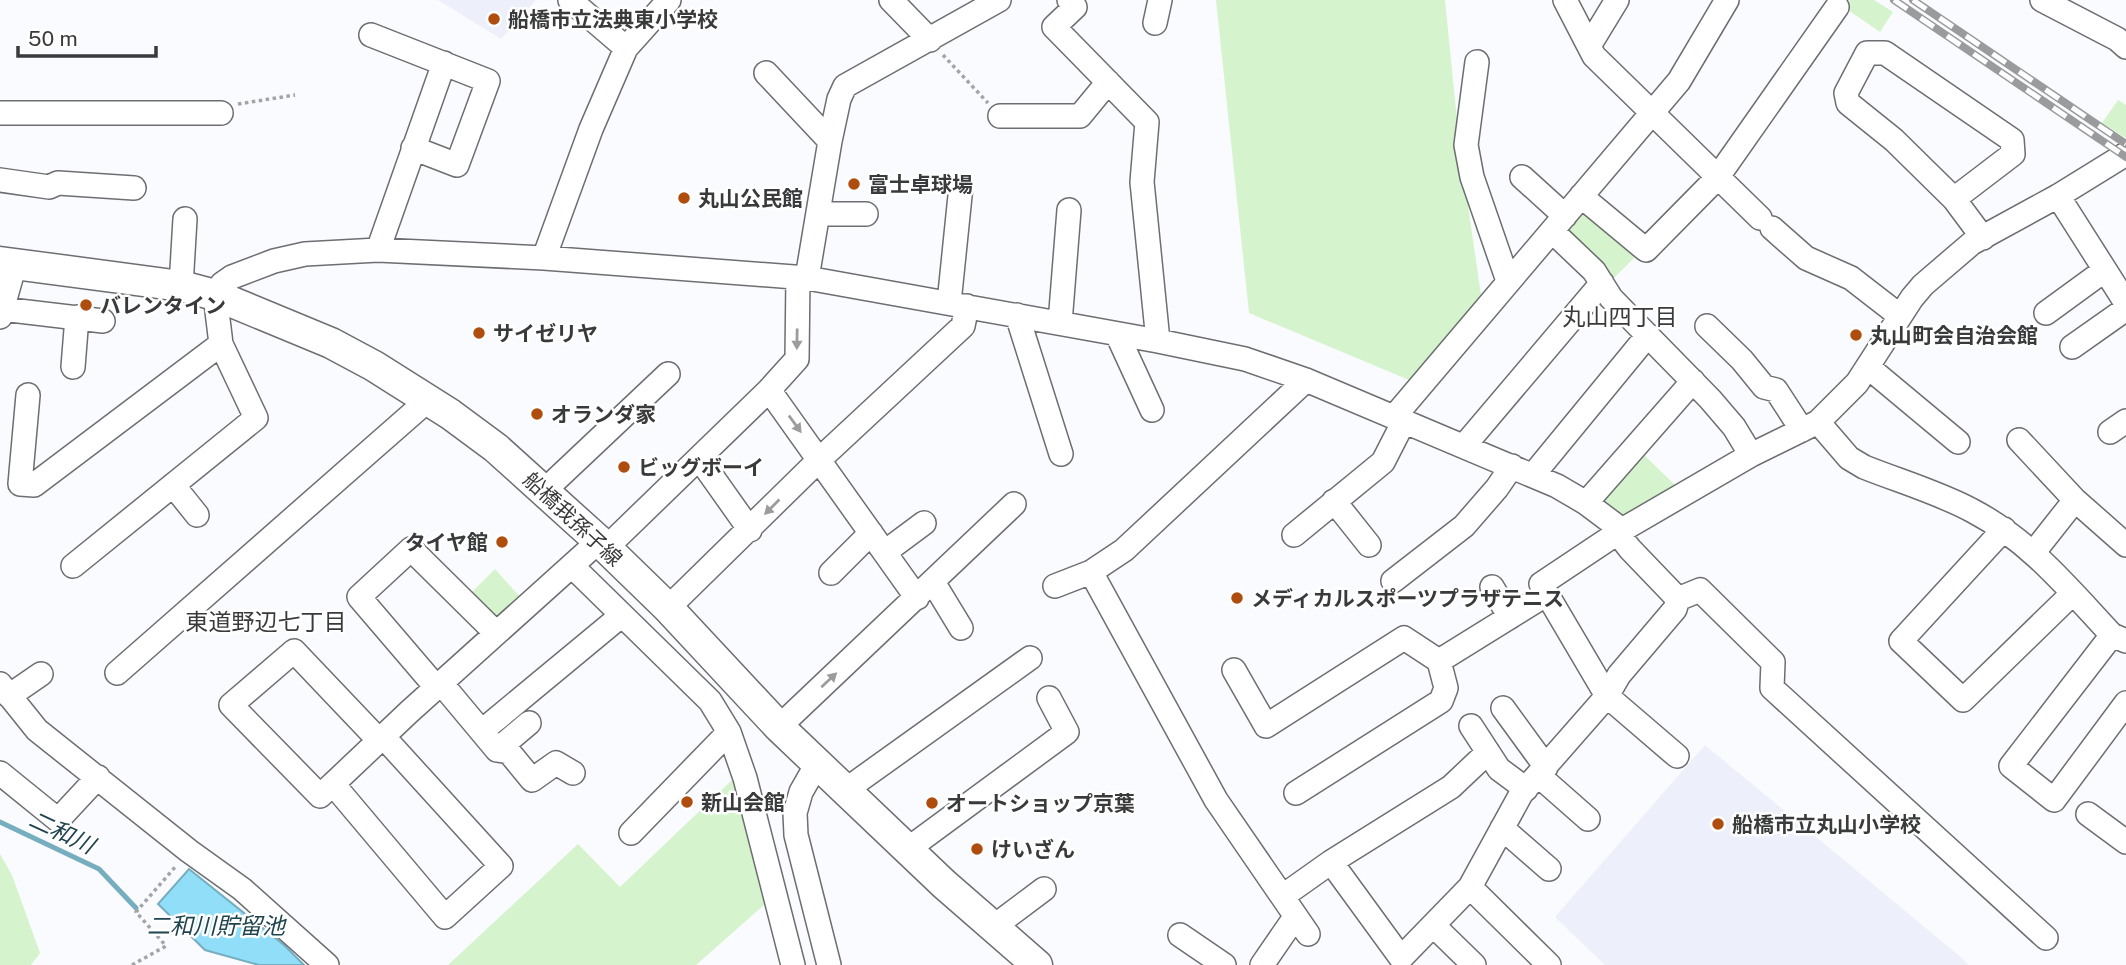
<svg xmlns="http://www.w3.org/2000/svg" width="2126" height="965" font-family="'Public Sans','Noto Sans JP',sans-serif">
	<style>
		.built { fill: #edeffa }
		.green { fill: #d5f3cd }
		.water { fill: #90def7; stroke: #76adbf; stroke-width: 2 }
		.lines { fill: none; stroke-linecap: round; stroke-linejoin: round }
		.stream { stroke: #76adbf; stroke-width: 5 }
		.minor-casing { stroke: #6d6e71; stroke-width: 26 }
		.major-casing { stroke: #6d6e71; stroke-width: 33 }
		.path { stroke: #a3a4a6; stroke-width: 3.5; stroke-dasharray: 3.5 3.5; stroke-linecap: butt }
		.minor { stroke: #fff; stroke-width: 23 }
		.major { stroke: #fff; stroke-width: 30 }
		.rail-casing { stroke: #9a9b9d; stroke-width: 8 }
		.rail { stroke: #fff; stroke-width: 5; stroke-dasharray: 16; stroke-linecap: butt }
		.oneway { fill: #9c9c9d }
		.poi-dot { fill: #ae4d0e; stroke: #fff; stroke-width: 2.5 }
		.labels { text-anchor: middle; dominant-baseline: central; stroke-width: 5; stroke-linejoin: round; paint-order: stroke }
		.poi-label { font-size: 21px; font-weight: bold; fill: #393a3b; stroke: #fff; text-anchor: start }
		.street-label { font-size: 21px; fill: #393a3b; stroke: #fff }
		.neighbourhood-label { font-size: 23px; fill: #393a3b; stroke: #fff }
		.water-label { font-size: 23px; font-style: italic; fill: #20444f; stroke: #fff }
	</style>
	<rect width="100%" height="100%" fill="#fafbfe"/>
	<path class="built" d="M438,0H536L501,39Z
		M1705,745L1963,959L1968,965H1605L1555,917Z"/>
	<path class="green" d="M1216,0H1445L1460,150L1481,295L1409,380L1249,313Z
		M1850,0H1874L1893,12L1880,32L1845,8Z
		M2118,100L2126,105V138L2102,123Z
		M1582,203L1641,251L1610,282L1560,231Z
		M1640,451L1679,489L1623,523L1595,500Z
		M495,569L521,598L497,619L468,596Z
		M732,780L765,904L696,965H448L578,844L620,887Z
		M0,854L12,875L40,953L31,965H0Z"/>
	<path class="water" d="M189,869L284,945L304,965H259L205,950L158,904Z"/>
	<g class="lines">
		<path class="stream" d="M0,822L99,869L136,908"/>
		<g class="minor-casing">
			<path id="minor" d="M570,0L626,48
				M891,0L930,40
				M1069,0L1075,7L1054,27L1147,122L1142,182L1158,341
				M1565,0L1594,56L1760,218
				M2042,0L2117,39L2126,47
				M1155,23L1160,0
				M371,35L488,81L457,165L413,148
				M1589,46L1617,0
				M1477,62L1466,145L1472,177L1508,281
				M766,73L830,141
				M0,113H221
				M1000,116H1080L1108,82
				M1522,177L1565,216
				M0,180L49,187L58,183L134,188
				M1581,196L1646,250L1717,178L1837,7
				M2058,196L2126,303
				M1954,199L2013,154L2012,140L1885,53H1867L1846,93L1848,103L1894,140L1954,199L1983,238
				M819,214H866
				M1772,228L1806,258L1851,278L1900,316
				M1552,231L1594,271L1611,298L1710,399L1734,427L1751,455
				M378,250L444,63
				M544,258L591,129L626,48L669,0
				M807,278L830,141L839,99L845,86L999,0
				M181,286L185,219
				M949,303L961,186
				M2,309L103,321
				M2046,313L2105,270
				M1017,315L1061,454
				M0,317L15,264
				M1060,323L1069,210
				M1707,326L1742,360L1764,387L1776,390L1802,430
				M1117,334L1152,410
				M2072,347L2126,309
				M73,367L77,317
				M1868,367L1958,442
				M769,390L917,598
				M28,395L20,484L34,485L221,344
				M1394,417L1679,81L1727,0
				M1818,422L1849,458L1864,467C1899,481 1940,493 1973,511C2030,541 2069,589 2112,635L2126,641
				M2110,432L2126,421
				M2019,440L2075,500
				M1464,446L1602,283
				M699,458L750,530
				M1533,475L1648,335
				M173,485L197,515
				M544,491L668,374
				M1334,501L1369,545
				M1586,503L1693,381
				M2004,529L1901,641L1963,700L2073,593
				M1294,535L1383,462L1404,421
				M605,549L769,390L797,359L798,277
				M885,552L924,523
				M2034,552L2075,500L2126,545
				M73,566L256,418L221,344L215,295L222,284L232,277L274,261L305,254L378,250L544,258L807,278L1158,341L1245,359L1306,380L1557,486L1586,503L1622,530L1623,540L1630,549L1678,599
				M572,566L710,701L729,732L745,778L793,965
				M1091,572L1216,800L1308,934
				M831,573L871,533
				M1393,581L1464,526L1497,488L1512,466
				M933,582L961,628
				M1055,586L1091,572L1124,550L1306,380
				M1492,587L1510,617
				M668,608L820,459L963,326L967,306
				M2112,635L2011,766L2054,800L2126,703
				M294,651L372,733L390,744L501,866L445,917L333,784L320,796L231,705Z
				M1439,661L1547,594
				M1234,670L1266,726L1404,638L1439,661L1446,688L1441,701L1296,793
				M117,673L428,400
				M441,683L497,750L509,752L532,780L556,763L573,773
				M0,684L37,730L189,851L242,889L327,965
				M436,687L359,597L411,549L496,633
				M9,696L41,674
				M1503,708L1546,767
				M488,726L622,615
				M1471,726L1499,769L1526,789
				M779,727L1014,504
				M497,750L529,723
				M1677,756L1607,696L1541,584L1622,530L1751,455L1818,422L1857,383L1912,298L1923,285L1972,243L2058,196L2126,154
				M818,762L801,792L795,813L796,835L829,965
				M0,773L58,820L98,777
				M1538,775L1588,819
				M333,784L409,712L599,541
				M847,789L1030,658
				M2088,814L2126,842
				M1502,828L1549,869
				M631,833L729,732
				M908,849L1067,732L1049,698
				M1331,862L1401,958L1470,887L1521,794L1607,696L1619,675L1675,609L1678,599L1700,590L1773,662L1772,688L2046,938
				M1470,887L1549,965
				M1283,896L1331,862L1451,787L1488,752
				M1433,925L1474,965
				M992,928L1044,889
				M1180,935L1224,965
				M1262,965L1293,920"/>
		</g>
		<g class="major-casing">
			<path id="major" d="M0,262L181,286L215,295L331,343L374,366L450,414L496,448L599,541L668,608L779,727L944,884L1037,965"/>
		</g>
		<path class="path" d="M943,55L988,103
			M238,104L295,95
			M132,965L166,946L136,912L176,866"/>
		<use href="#minor" class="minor"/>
		<use href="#major" class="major"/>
		<g class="rail-casing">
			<path id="rail" d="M1894,0L2126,157
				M1913,0L2126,144"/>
		</g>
		<use href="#rail" class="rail"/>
	</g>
	<defs><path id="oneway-solid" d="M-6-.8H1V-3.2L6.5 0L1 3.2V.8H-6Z" transform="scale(1.75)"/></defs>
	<g class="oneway">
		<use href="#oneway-solid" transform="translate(797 339) rotate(91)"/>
		<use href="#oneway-solid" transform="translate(795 424) rotate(54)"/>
		<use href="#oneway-solid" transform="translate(772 507) rotate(135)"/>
		<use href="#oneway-solid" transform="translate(829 680) rotate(-43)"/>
	</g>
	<g class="poi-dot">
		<circle cx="494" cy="19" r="7"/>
		<circle cx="854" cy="184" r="7"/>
		<circle cx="684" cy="198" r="7"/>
		<circle cx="86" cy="305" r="7"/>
		<circle cx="479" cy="333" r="7"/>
		<circle cx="1856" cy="335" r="7"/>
		<circle cx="537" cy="414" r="7"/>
		<circle cx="624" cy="467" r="7"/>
		<circle cx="502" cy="542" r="7"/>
		<circle cx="1237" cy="598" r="7"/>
		<circle cx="687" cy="802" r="7"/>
		<circle cx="932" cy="803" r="7"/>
		<circle cx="1718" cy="824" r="7"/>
		<circle cx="977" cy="849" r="7"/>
	</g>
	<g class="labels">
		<g class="poi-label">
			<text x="508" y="19">船橋市立法典東小学校</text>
			<text x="868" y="184">富士卓球場</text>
			<text x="698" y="198">丸山公民館</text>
			<text x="100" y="305">バレンタイン</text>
			<text x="493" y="333">サイゼリヤ</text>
			<text x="1870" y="335">丸山町会自治会館</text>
			<text x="551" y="414">オランダ家</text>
			<text x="638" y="467">ビッグボーイ</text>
			<text x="488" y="542" text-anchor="end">タイヤ館</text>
			<text x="1251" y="598">メディカルスポーツプラザテニス</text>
			<text x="701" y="802">新山会館</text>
			<text x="946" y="803">オートショップ京葉</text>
			<text x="1732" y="824">船橋市立丸山小学校</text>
			<text x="991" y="849">けいざん</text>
		</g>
		<g class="street-label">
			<text transform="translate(573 519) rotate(43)">船橋我孫子線</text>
		</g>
		<g class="neighbourhood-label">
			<text x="1620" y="316">丸山四丁目</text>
			<text x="266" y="621">東道野辺七丁目</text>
		</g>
		<g class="water-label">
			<text transform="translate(62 832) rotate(25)">二和川</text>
			<text x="216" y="925">二和川貯留池</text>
		</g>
	</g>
	<path d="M18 46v10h138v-10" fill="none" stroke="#393a3b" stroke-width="3.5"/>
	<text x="28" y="46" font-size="21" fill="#393a3b" stroke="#ffffff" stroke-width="5" paint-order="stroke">50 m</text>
</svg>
